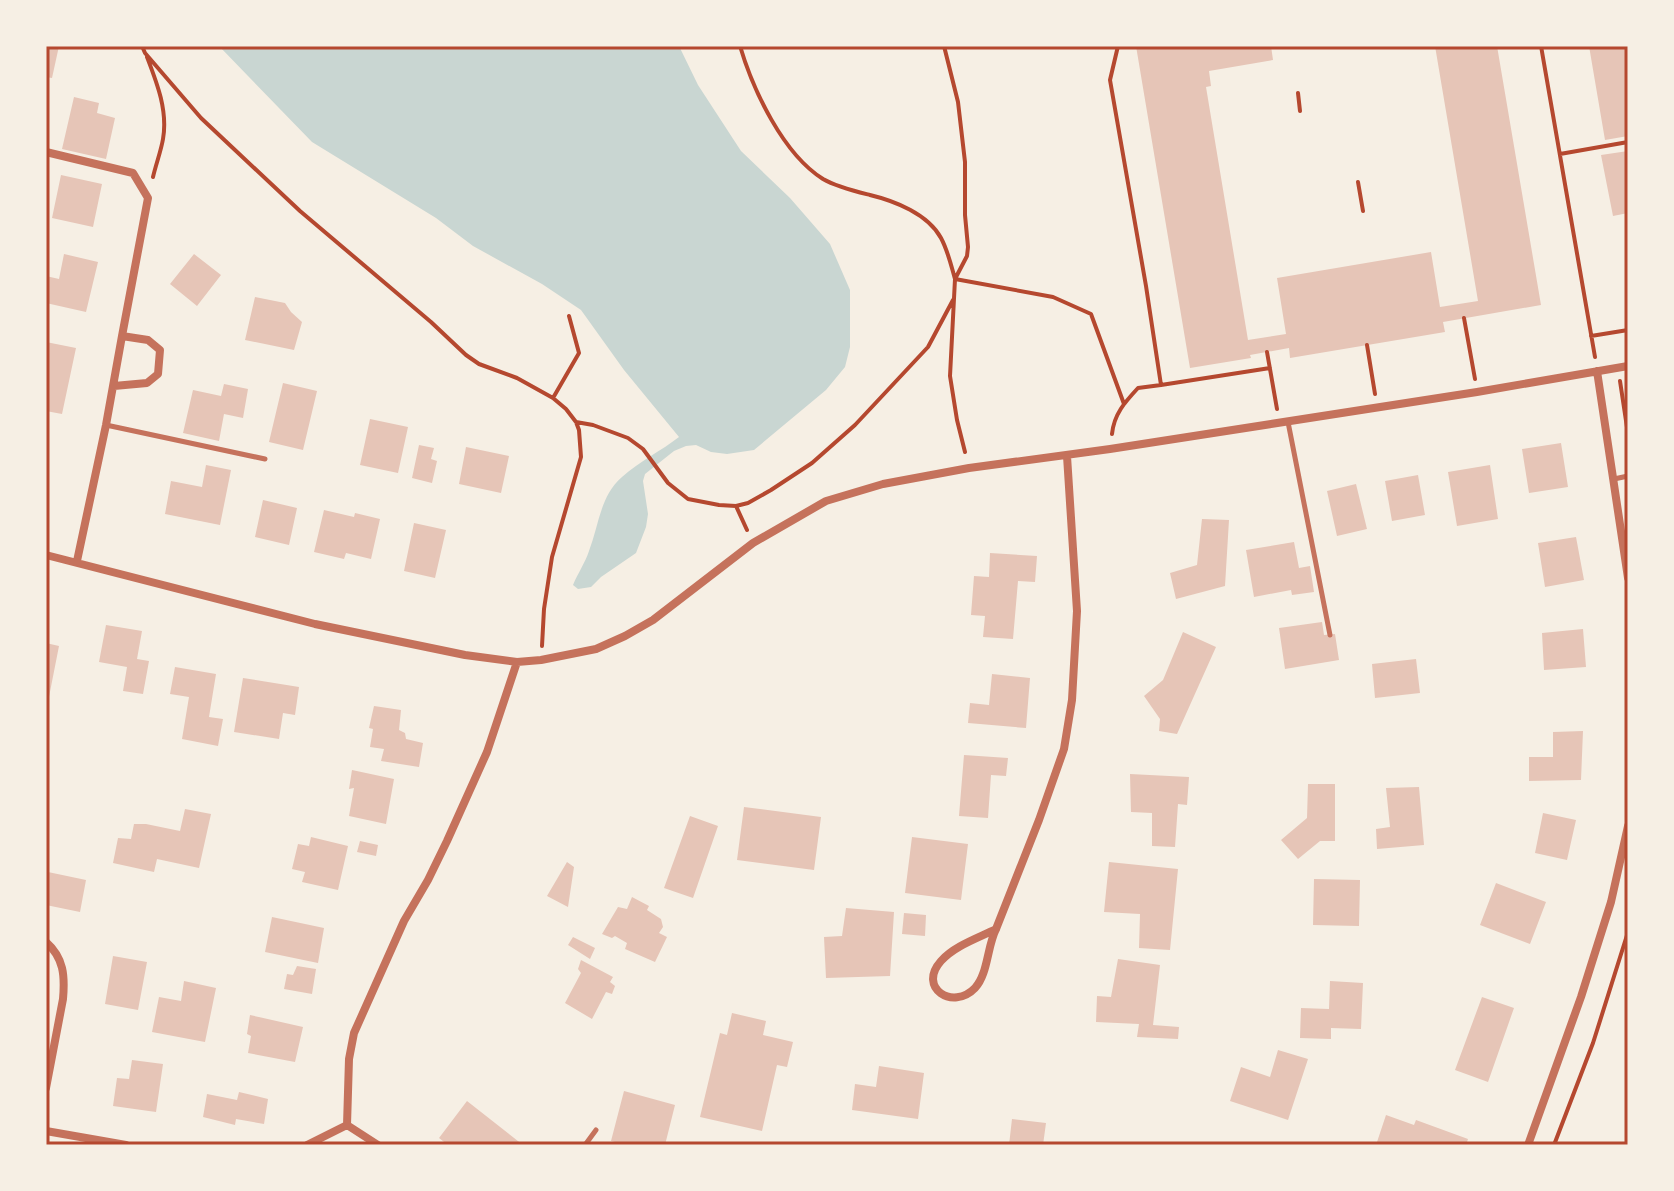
<svg xmlns="http://www.w3.org/2000/svg" width="1674" height="1191" font-family="'DejaVu Sans',sans-serif">
	<style>
		.water { fill: #c9d6d2 }
		.building { fill: #e6c5b7 }
		.lines { fill: none; stroke-linecap: round; stroke-linejoin: round }
		.path { stroke: #b5482f; stroke-width: 4 }
		.service { stroke: #c5725c; stroke-width: 5 }
		.minor { stroke: #c5725c; stroke-width: 8 }
		.neatline { fill: none; stroke: #b5482f; stroke-width: 3 }
	</style>
	<rect width="100%" height="100%" fill="#f6efe4"/>
	<path class="water" d="M219,46H679L698,85L741,151L790,198L830,244L850,290V347L845,367L826,390L754,450L727,454L711,452L696,445L686,446L674,451L645,474L643,481L648,514L646,527L636,553L601,577L591,587L578,589L573,585C578,573 585,563 589,551C599,525 600,496 622,477C640,461 661,451 679,437L624,370L581,310L542,284L473,246L436,218L312,142Z"/>
	<path class="building" d="M46,46H59L52,78L46,77Z
		M1136,46H1271L1273,60L1209,71L1211,86L1206,87L1248,340L1286,334L1277,278L1431,252L1440,307L1478,301L1435,46H1497L1541,305L1443,322L1445,332L1290,358L1289,348L1250,355L1251,358L1190,368Z
		M1589,46H1628V136L1605,140Z
		M74,97L99,103L97,113L115,118L106,159L62,149Z
		M1628,151V213L1613,216L1601,155Z
		M61,175L102,184L93,227L52,218Z
		M64,254L98,262L86,312L46,303V276L59,279Z
		M194,254L221,275L197,306L170,284Z
		M255,297L285,303L291,312L302,322L294,350L245,340Z
		M46,342L76,348L62,414L46,411Z
		M283,383L317,391L303,450L269,442Z
		M224,384L248,389L243,418L224,414L219,441L183,433L193,390L221,396Z
		M370,419L408,427L398,473L360,465Z
		M1561,443L1568,487L1529,493L1522,449Z
		M419,445L434,448L431,459L437,461L432,483L412,478Z
		M466,447L509,456L501,493L459,484Z
		M206,465L231,470L220,525L165,514L171,481L202,487Z
		M1490,465L1498,519L1457,526L1448,472Z
		M1418,475L1425,515L1392,521L1385,481Z
		M1356,484L1367,529L1337,536L1327,491Z
		M263,500L297,508L289,545L255,537Z
		M324,510L354,517L355,513L380,519L371,559L346,553L344,559L314,552Z
		M1202,519L1229,520L1225,586L1176,599L1170,573L1197,565Z
		M414,523L446,530L435,578L404,571Z
		M1576,537L1584,580L1545,587L1538,543Z
		M1294,542L1299,568L1310,566L1314,592L1292,595L1291,590L1254,597L1246,550Z
		M990,553L1037,556L1035,582L1018,581L1013,639L983,637L985,616L971,615L974,576L989,577Z
		M1322,622L1324,635L1335,634L1339,660L1285,669L1279,628Z
		M106,625L142,631L137,659L149,661L143,694L123,691L127,667L99,662Z
		M1583,629L1586,667L1544,670L1542,633Z
		M1183,632L1216,647L1177,734L1159,731L1160,719L1144,696L1163,680Z
		M46,643L59,646L47,707H46Z
		M1416,659L1420,693L1375,698L1372,664Z
		M175,667L216,674L209,717L223,719L218,746L182,739L189,697L170,694Z
		M992,674L1030,678L1026,728L968,723L970,703L989,705Z
		M243,678L299,687L295,715L283,713L279,739L234,732Z
		M374,706L401,710L399,730L405,733L406,739L423,743L419,767L381,761L384,749L370,747L373,729L369,728Z
		M1583,731L1581,780L1529,781V757H1553V732Z
		M964,755L1008,758L1006,776L991,775L988,818L959,816Z
		M352,770L394,779L386,824L349,816L354,788L349,789Z
		M1130,774L1189,777L1187,805L1178,804L1175,847L1152,846V813L1131,812Z
		M1308,784H1335V841H1320L1298,859L1281,840L1307,818Z
		M1419,787L1424,845L1377,849L1376,829L1390,827L1386,788Z
		M744,807L821,817L814,870L737,860Z
		M185,809L211,814L199,868L157,859L154,872L113,863L118,838L131,839L134,824H146L180,831Z
		M1543,813L1576,820L1567,860L1535,853Z
		M690,816L718,826L693,898L664,888Z
		M311,837L348,846L338,890L302,882L305,872L292,869L298,844L309,846Z
		M912,837L968,844L961,900L905,893Z
		M360,841L378,845L376,856L357,852Z
		M567,862L574,867L568,907L547,896Z
		M1109,862L1178,869L1170,950L1139,948L1140,914L1104,912Z
		M48,872L86,880L80,912L46,905Z
		M1314,879L1360,880L1359,926L1313,925Z
		M1496,883L1546,902L1530,944L1480,925Z
		M632,897L649,906L647,910L661,919L663,927L659,933L667,937L655,962L625,949L627,943L615,936L612,938L602,934L618,907L627,909Z
		M846,908L894,912L890,976L826,978L824,937L842,936Z
		M904,913L926,915L925,936L902,934Z
		M272,917L324,928L318,963L265,952Z
		M573,937L595,948L590,959L568,945Z
		M113,956L147,962L138,1010L105,1004Z
		M1118,959L1160,965L1153,1025L1179,1027L1178,1039L1137,1037L1139,1024L1096,1022L1097,996L1111,997Z
		M581,960L613,977L610,982L615,986L612,994L606,992L592,1019L565,1003L581,973L578,969Z
		M297,966L316,969L312,994L284,989L287,974L293,975Z
		M184,981L216,988L205,1042L152,1032L159,997L181,1001Z
		M1330,981L1363,983L1361,1029L1331,1028V1039L1300,1038L1301,1008L1329,1009Z
		M1482,997L1514,1008L1488,1082L1455,1070Z
		M732,1013L766,1021L763,1035L793,1042L787,1067L777,1065L762,1131L700,1117L720,1033L727,1035Z
		M250,1015L303,1027L295,1062L248,1053L251,1036L247,1034Z
		M1278,1050L1308,1059L1288,1120L1230,1101L1241,1067L1270,1077Z
		M132,1060L163,1064L156,1112L113,1106L117,1078L129,1079Z
		M879,1066L924,1073L918,1119L852,1110L855,1084L876,1087Z
		M624,1091L675,1105L665,1145H627L611,1141Z
		M239,1092L268,1099L264,1124L236,1119L235,1125L203,1117L207,1094L237,1100Z
		M467,1101L523,1145H448L439,1138Z
		M1386,1115L1414,1125L1416,1120L1468,1139L1466,1145H1376Z
		M1012,1119L1046,1123L1043,1145H1009Z"/>
	<g class="lines">
		<path class="path" d="M142,46L145,53L201,118L300,211L431,322L466,355L479,364L517,378L553,398L566,409L576,422L579,430L581,457L552,557L544,609L542,646
			M740,46C753,90 783,154 823,179C837,187 854,191 870,195C895,201 928,214 941,238C948,251 951,265 955,279L1053,297L1091,314L1124,404
			M944,46L958,102L965,162V215L968,247L967,256L955,279L950,376L957,420L965,452
			M1118,46L1110,80L1146,286L1161,385L1270,368
			M1541,46L1595,357
			M147,57C157,83 168,111 163,139C161,151 156,164 153,177
			M1298,93L1300,111
			M1560,154L1628,142
			M1358,182L1363,211
			M1464,318L1475,379
			M1591,336L1628,330
			M1367,345L1375,394
			M1267,352L1277,409
			M1620,381L1628,434
			M553,398L579,353L569,316
			M576,422L593,425L628,438L643,449L668,483L688,499L719,505L736,506L748,503L771,490L812,463L855,425L928,347L953,300
			M1112,434C1114,414 1125,402 1138,388L1161,385
			M736,506L747,530
			M1554,1145L1593,1043L1628,932"/>
		<path class="service" d="M1288,422L1330,635
			M106,425L265,459
			M1614,479L1628,476
			M585,1145L596,1130"/>
		<path class="minor" d="M46,152L133,173L148,198L122,336
			M1597,371L1628,578
			M46,555L315,624L465,655L517,662L541,660L596,649L625,636L653,620L753,543L826,501L883,484L969,468L1110,449L1477,392L1628,366
			M77,561L106,425L122,336L148,340L160,350L158,374L147,383L114,386
			M996,929C978,938 954,946 941,961C917,988 953,1011 975,988C988,974 987,947 996,929L1039,820L1064,749L1072,700L1077,611L1067,456
			M46,942C64,958 65,976 63,999L46,1088
			M347,1125L349,1059L354,1033L404,921L428,880L447,841L487,752L517,662
			M347,1125L378,1145
			M46,1131L126,1145
			M307,1145L347,1125
			M1528,1145L1581,997L1611,902L1628,826"/>
	</g>
	<rect width="1674" height="1191" fill="none" stroke="#f6efe4" stroke-width="96"/>
	<rect x="48" y="48" width="1578" height="1095" class="neatline"/>
</svg>
